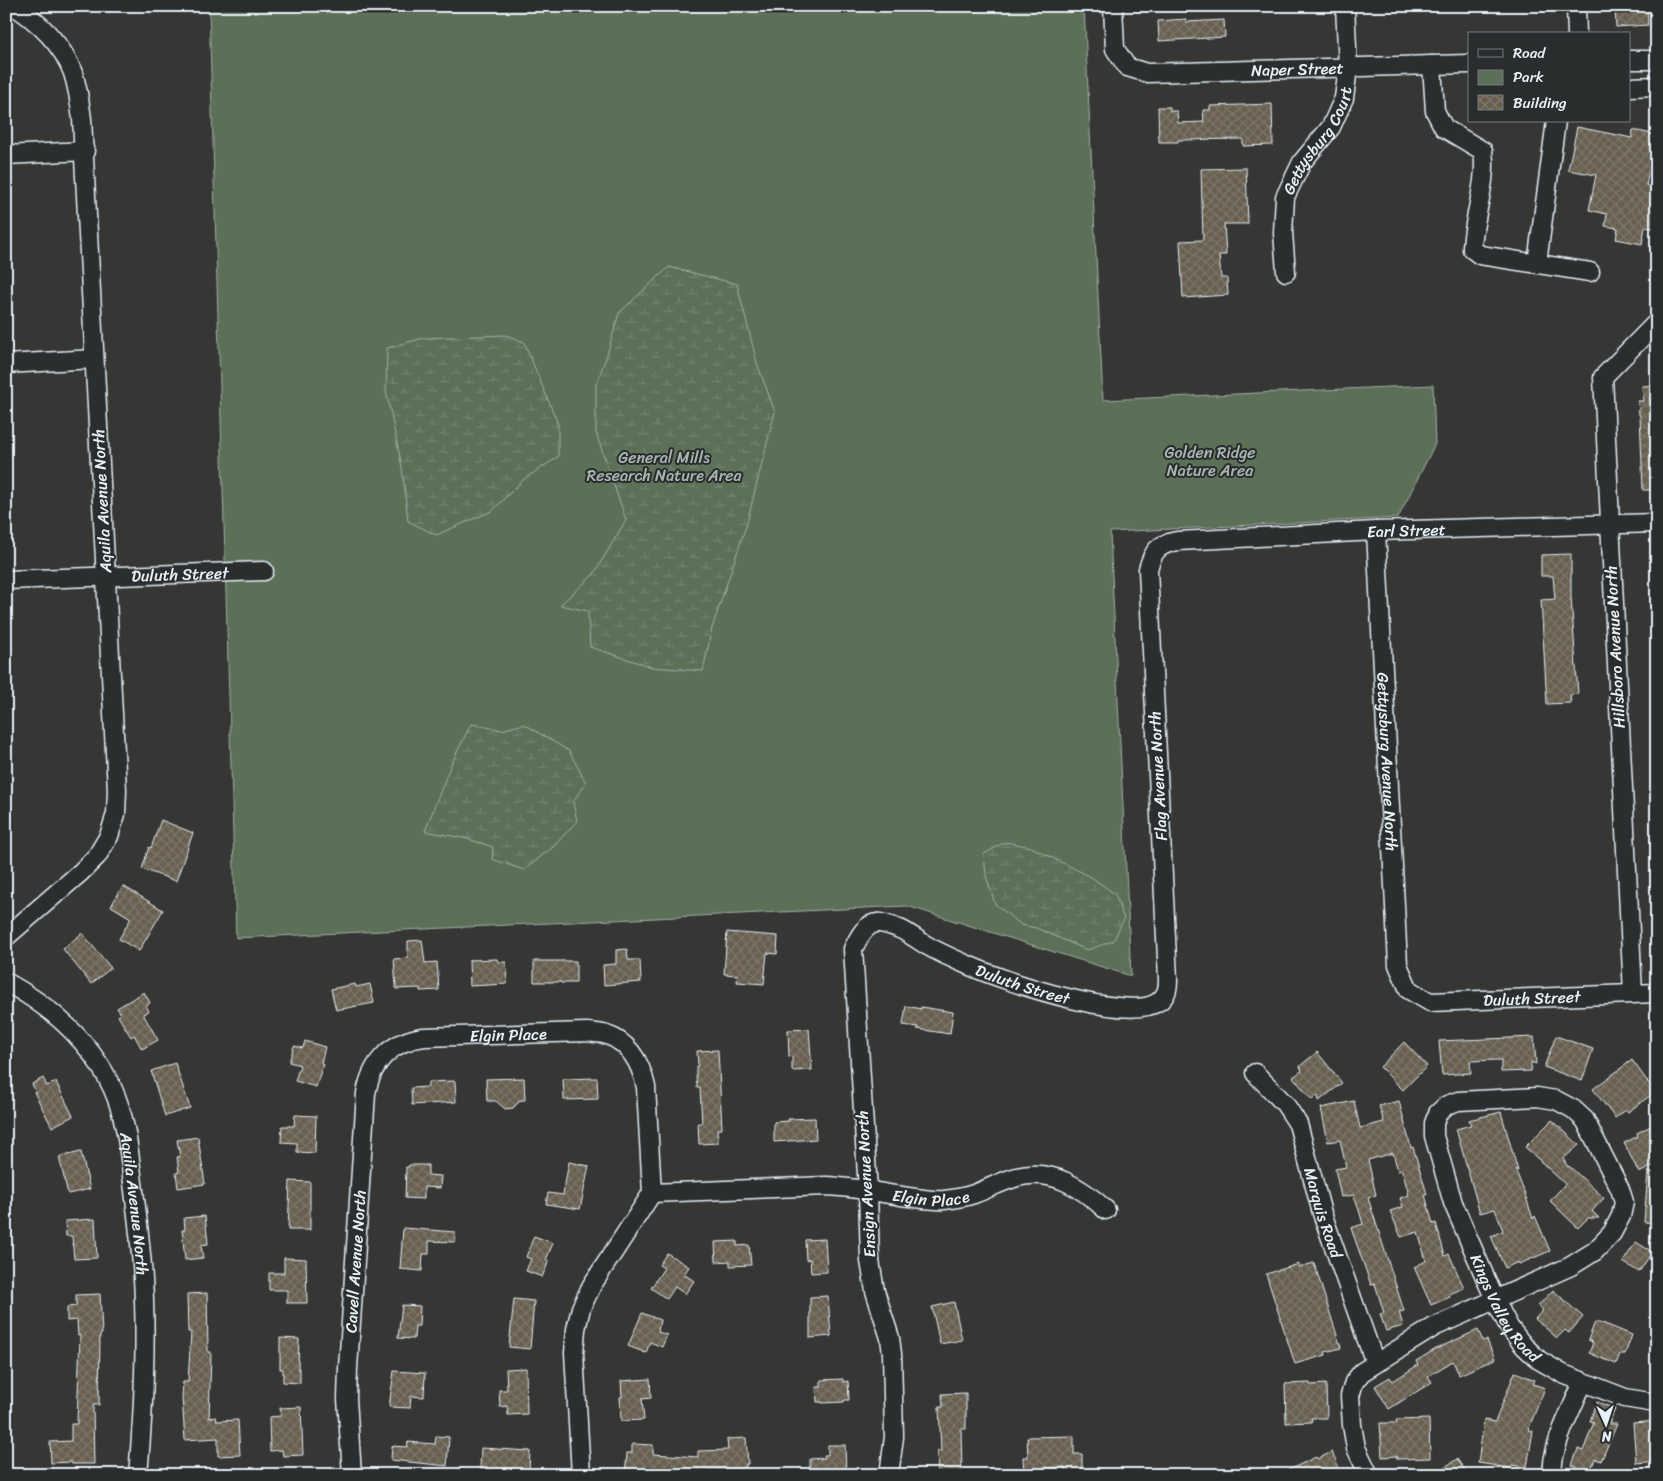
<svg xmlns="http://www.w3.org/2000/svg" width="1663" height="1481" font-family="Sriracha,sans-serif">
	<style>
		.green { fill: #5c6f59; stroke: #a2b0a8 }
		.wetland { fill: url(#wetland-marsh); stroke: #a2b0a8 }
		.building { fill: url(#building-cross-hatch); stroke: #e8f1f8 }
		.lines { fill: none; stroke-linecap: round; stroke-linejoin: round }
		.minor-casing { stroke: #e8f1f8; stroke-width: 21 }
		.minor { stroke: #2a2d2e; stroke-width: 18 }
		.labels { text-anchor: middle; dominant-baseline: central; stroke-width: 4; stroke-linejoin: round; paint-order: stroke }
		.street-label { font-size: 16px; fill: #e8f1f8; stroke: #2a2d2e }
		.park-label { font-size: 16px; fill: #a9b6b0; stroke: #2a2d2e }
	</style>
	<defs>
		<pattern id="wetland-marsh" width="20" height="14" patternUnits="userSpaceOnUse" patternTransform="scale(1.25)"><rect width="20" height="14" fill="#5c6f59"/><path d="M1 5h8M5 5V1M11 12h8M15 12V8" fill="none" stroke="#738472"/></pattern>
		<pattern id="building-cross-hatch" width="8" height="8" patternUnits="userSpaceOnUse" patternTransform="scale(1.25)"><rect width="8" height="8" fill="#675e4f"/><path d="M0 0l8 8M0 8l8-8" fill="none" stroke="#7d7669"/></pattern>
	</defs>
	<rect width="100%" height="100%" fill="#363735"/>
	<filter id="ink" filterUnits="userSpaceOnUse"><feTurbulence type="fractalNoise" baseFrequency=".02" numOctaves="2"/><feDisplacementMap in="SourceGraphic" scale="10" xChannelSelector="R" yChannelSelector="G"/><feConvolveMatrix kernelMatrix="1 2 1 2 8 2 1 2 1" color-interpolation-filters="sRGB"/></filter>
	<g filter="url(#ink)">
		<path class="green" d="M209,6H1084L1103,400L1433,385L1435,444L1398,518L1110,532L1131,976L907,906L236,938Z"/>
		<path class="wetland" d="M669,267L737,284L757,363L775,412L746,526L712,628L703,671L652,667L590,647L588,611L560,605L594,574L626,520L596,433V385L607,355L619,313Z
			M506,335L524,342L558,424V457L524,479L492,511L436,535L408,521L402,467L386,391L387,348L424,338Z
			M471,724L502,730L524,724L569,751L586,783L573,802L577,821L553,847L524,870L492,859L493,847L468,839L425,831L451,764Z
			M1005,842L1031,847L1091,877L1115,894L1124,919L1113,941L1087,950L1036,928L1021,925L995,904L986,876L984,854Z"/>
		<path class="building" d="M1615,6H1647L1648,25L1616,27Z
			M1186,19V22L1224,20L1225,37L1159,41L1158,21Z
			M1272,104L1273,145L1243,146V139L1178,140V142H1159L1158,107H1170V111H1177L1178,123L1204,122L1203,110H1210V106Z
			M1577,127L1632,138L1633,130L1657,135V162L1651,161L1646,185L1657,187V229L1645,227L1642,244L1616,239L1618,228L1605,226L1607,214L1589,210L1596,175L1568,170Z
			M1246,168L1248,224H1224L1226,255H1219L1221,278H1227L1228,295L1183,298L1180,241L1203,240L1201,169Z
			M1657,385V490H1643L1640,415H1639L1638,401H1643L1642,386Z
			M1571,554V597L1578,694L1570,695L1571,703L1547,704L1541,600L1555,599L1553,576H1541V555Z
			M161,820L193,833L176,881L142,869L149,847L151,848Z
			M123,886L163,910L139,951L119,939L131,918L111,906Z
			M727,932L778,936L777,954L767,953L764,984L737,982L738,975L724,974Z
			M82,933L111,968L91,984L63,949Z
			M422,940L425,963L437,962L439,990L420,991V988L396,989L394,959L408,958V941Z
			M627,949L628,960H640L641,982L604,985L603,965L616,964V950Z
			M497,959L498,962H506L507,984L470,986L469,960Z
			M534,961H576V983H561V982H534Z
			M355,984L356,987L370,984L374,1003L336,1010L331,989Z
			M144,992L150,1003L146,1006L149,1011L143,1014L158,1040L142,1049L134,1035L131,1037L118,1016L121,1014L117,1008Z
			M906,1006L921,1009V1007L953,1012L950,1034L917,1029L918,1027L903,1025Z
			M809,1029L812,1070L792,1071V1056L789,1057L788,1030Z
			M1556,1036L1593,1049L1582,1081L1544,1067Z
			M1534,1037L1536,1064L1531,1062V1071L1501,1072V1060H1496L1470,1061L1471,1073L1442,1075L1439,1041Z
			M305,1041L325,1047L321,1063L323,1064L316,1087L295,1081L300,1065L289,1062L294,1046L303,1048Z
			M1404,1042L1427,1066L1403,1090L1380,1067Z
			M718,1050L722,1129H717L718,1143L699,1144L698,1123H702L700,1088H697L696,1075V1066H698L697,1051Z
			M1317,1052L1342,1083L1319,1101L1318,1095L1312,1100L1293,1077L1302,1071L1300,1066Z
			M1632,1060L1655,1092L1628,1112L1626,1110L1615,1118L1593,1089Z
			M175,1063L190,1108L165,1116L151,1071Z
			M43,1078L47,1086L56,1082L73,1116L52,1127L34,1092H36L32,1084Z
			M524,1078L525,1100H521L513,1108L505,1109L496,1101H487L486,1079Z
			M597,1078L598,1099L564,1100L563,1079Z
			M455,1081L456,1102L412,1105L411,1088L428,1087V1082Z
			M1354,1101L1360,1128L1384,1122L1379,1106L1399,1101L1411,1148L1413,1147L1427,1194L1425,1195L1433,1224L1436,1223L1445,1256L1449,1254L1464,1288L1449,1294L1450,1297L1431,1305L1414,1267L1426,1261L1418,1232L1401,1237L1390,1211L1403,1207L1400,1198L1409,1195L1402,1170L1398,1171L1393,1153L1368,1160L1376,1195L1368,1198L1404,1311L1399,1312L1403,1326L1386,1331L1380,1314L1384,1313L1375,1284L1371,1285L1351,1228L1363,1224L1356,1200H1355L1354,1195L1341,1197L1335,1169L1346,1167L1340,1140L1328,1142L1321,1108Z
			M1501,1112L1518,1171L1515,1169L1524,1191L1533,1219L1535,1216L1550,1251L1519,1264L1518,1262L1505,1268L1491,1236L1503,1231L1495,1209L1480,1213L1456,1129L1471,1125L1469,1120Z
			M295,1115L316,1116L315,1153L297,1152V1143L281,1142L282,1126H294Z
			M815,1118L816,1139L774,1142V1122L789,1121L788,1119Z
			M1552,1120L1579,1145L1563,1159L1568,1167L1569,1166L1604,1198L1592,1211L1599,1218H1588L1578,1228L1550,1201L1565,1184L1525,1147Z
			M1657,1123V1164L1639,1173L1624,1143L1638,1136L1637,1133Z
			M198,1137L205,1184L178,1188L176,1173L179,1172L177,1157H180L177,1140Z
			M81,1152L90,1189L68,1194L59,1157Z
			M569,1162L589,1166L580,1209L546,1204L548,1193L563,1195Z
			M409,1165H428V1175L441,1176L440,1188L424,1187V1199L405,1198L406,1167H409Z
			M1648,1172H1657V1223L1644,1222Z
			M290,1181L310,1182V1230H288Z
			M205,1216L208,1244L201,1245L203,1258L185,1260L182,1230H185L184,1218Z
			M95,1219L97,1258L74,1259L72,1236H66L65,1221Z
			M403,1228L455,1232V1242L429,1241V1254H423L422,1271L400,1269Z
			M534,1236L553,1243L546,1260L549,1261L542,1277L526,1271L531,1259L526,1257Z
			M825,1239L827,1272L811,1273L810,1259L806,1260L805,1240Z
			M737,1241V1246L749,1245L751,1265L730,1266V1261L716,1262L715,1242Z
			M1636,1242L1652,1252L1639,1272L1623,1262Z
			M667,1253L689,1267L684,1274L694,1281L685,1294L675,1287L667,1299L651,1288L664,1268L659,1265Z
			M284,1258L306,1259L307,1303H287V1290H269V1273H284Z
			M1314,1263L1341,1348L1325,1352L1326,1355L1295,1364L1266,1274L1299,1264V1267Z
			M1553,1290L1583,1317L1569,1333L1565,1330L1557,1338L1535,1319L1543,1310L1538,1306Z
			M207,1293L208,1352H211L209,1418L216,1417L217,1421L238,1420L240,1455L218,1456V1438L185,1440L182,1397L183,1382H188L191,1332H188L187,1294Z
			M100,1294L102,1334H100L99,1405H93L94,1464H72L71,1462L51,1463L50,1442L71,1441V1424H77L80,1335L78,1336L77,1320L67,1321V1307L76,1306V1295Z
			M828,1296L831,1336L810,1338V1297Z
			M514,1299L534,1301L530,1349L509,1347Z
			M954,1302L962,1340L940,1344L932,1307Z
			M402,1305L420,1306L419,1326H415L414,1339L398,1338Z
			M642,1313L660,1320L658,1332L667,1335L662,1347L650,1342L646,1353L628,1346Z
			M1595,1322H1600L1632,1335L1625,1354H1620L1616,1364L1589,1353L1593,1343L1588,1340Z
			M1478,1330L1483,1341L1487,1340L1495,1359L1459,1375L1453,1361L1428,1376L1432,1382L1389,1409L1375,1386L1390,1377L1393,1381L1418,1365L1416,1361L1436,1349Z
			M280,1338L299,1339L298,1369H300V1383L283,1382V1369H280Z
			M526,1368L527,1414L508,1415L507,1406L500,1407L499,1390H507L506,1369Z
			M394,1371L425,1373L424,1397L411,1396L410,1408L389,1407Z
			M1515,1372L1535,1380L1533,1384L1545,1388L1528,1430L1533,1431L1527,1467L1512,1465L1511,1468L1478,1463L1484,1420L1495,1422Z
			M650,1379L651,1398L642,1399L644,1420L621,1421L620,1397H622L621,1381Z
			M843,1379V1382L848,1381L849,1400H844V1402L822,1403V1402H817L816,1387H821V1380Z
			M1310,1383V1385L1326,1384L1327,1418H1311L1312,1422L1286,1423L1285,1384Z
			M966,1393V1429H961L962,1475H938L937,1451H941L939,1407H943L942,1394Z
			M1597,1402L1615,1409L1609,1424H1617L1601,1461L1595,1459L1590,1472L1572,1465L1578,1449L1583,1451L1594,1422L1590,1421Z
			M301,1407L303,1455L283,1456L282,1450L270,1451L269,1417L281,1416L280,1408Z
			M1429,1419L1430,1458L1397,1459V1456L1382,1457L1380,1423H1397L1396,1420Z
			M1657,1421V1461L1636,1463L1633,1423Z
			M436,1436L449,1437L447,1466L391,1460L392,1446L407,1447L408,1442L435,1444Z
			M1074,1436V1454H1082V1472L1065,1473V1467L1041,1468V1475H1024L1023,1457H1028L1027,1437Z
			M746,1438L748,1464H746V1468L677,1472V1475H625L627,1453H632V1444L653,1445V1454L698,1457V1451L728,1450L727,1439Z
			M828,1445H845L846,1474L810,1475V1459L824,1458V1455H828Z
			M481,1448L530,1451L529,1472L480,1469Z
			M1332,1452L1342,1475H1278L1316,1457L1317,1459Z
			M1457,1459L1468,1475H1433Z"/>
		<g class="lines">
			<g class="minor-casing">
				<g id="minor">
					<path id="s1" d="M1113,6L1115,49L1127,67L1147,73L1469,64"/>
					<path d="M1576,6L1577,34"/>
					<path d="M1629,60H1657"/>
					<path d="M1432,65L1435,111L1444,128L1483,151C1488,183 1473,216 1472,249L1480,255L1590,272"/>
					<path d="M1629,87L1657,86"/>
					<path d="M6,155L85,151"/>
					<path d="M1537,263L1556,121"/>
					<path id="s2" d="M1286,272L1283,233L1285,197L1302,162L1331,127L1344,98L1348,68L1345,6"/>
					<path d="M6,364L94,359"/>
					<path id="s3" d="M1376,531L1398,965L1409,990L1430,1002L1657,993"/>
					<path id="s4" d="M6,580L264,571"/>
					<path d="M6,937L81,872L97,856L109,836L116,814L117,790L82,119C80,103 78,88 73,73C63,45 38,21 14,6"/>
					<path id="s5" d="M6,982C50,1006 90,1041 112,1087C126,1117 129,1151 133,1183C138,1222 143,1261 144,1300C146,1359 143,1417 138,1475"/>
					<path d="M1633,994L1603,377L1657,322"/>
					<path id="s6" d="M1255,1073L1285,1104L1298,1124L1322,1213L1375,1363"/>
					<path id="s7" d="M652,1193L826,1186C852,1187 876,1192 902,1196C915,1198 930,1201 944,1200C953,1199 965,1197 974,1194C988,1189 1002,1181 1017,1177C1052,1168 1081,1187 1106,1210"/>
					<path id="s8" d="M352,1475L347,1399L348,1368L366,1093C372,1061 392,1041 424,1037L587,1032C593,1033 601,1033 607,1035C630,1043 641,1064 646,1087L652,1193L592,1285L581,1308L576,1329L574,1353L581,1475"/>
					<path id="s9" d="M889,1475L894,1437L892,1354L890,1338L875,1291L870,1261L868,1191L853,949C858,939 865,923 878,923C880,922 883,924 885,924C903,928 911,936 926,945C940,953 956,960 970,966C1004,981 1128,1023 1158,1002C1167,996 1168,988 1168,979L1148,569C1153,551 1158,544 1178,541L1376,531L1657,523"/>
					<path id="s10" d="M1369,1475L1356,1448L1352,1425L1350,1396L1354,1382L1362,1372L1434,1327L1571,1266L1595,1251L1612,1233L1621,1216L1624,1202L1620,1189L1585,1120L1573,1109L1556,1100L1537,1097L1458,1101L1447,1105L1438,1113L1434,1123V1136L1453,1203L1495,1300L1509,1327L1524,1346L1539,1360L1563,1374L1625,1398L1649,1402H1657"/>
					<path d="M1553,1475C1549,1450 1573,1407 1583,1382"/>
				</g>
			</g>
			<use href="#minor" class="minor"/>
		</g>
	</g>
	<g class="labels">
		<g class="street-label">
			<text stroke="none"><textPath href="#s1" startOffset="236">Naper Street</textPath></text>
			<text stroke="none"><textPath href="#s2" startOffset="141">Gettysburg Court</textPath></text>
			<text transform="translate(102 501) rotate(-93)">Aquila Avenue North</text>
			<text stroke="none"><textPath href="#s9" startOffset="1575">Earl Street</textPath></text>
			<text stroke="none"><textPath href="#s4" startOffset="174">Duluth Street</textPath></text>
			<text transform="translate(1615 647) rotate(-93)">Hillsboro Avenue North</text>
			<text stroke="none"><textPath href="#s3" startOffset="231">Gettysburg Avenue North</textPath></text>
			<text transform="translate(1158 776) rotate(-93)">Flag Avenue North</text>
			<text stroke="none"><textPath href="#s9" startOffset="726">Duluth Street</textPath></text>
			<text stroke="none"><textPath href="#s3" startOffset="588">Duluth Street</textPath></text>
			<text stroke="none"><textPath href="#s8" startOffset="554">Elgin Place</textPath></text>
			<text transform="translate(866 1184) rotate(-93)">Ensign Avenue North</text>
			<text stroke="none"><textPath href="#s7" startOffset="280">Elgin Place</textPath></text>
			<text stroke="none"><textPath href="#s5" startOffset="271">Aquila Avenue North</textPath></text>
			<text stroke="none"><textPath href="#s6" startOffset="159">Marquis Road</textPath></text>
			<text stroke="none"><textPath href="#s8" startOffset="214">Cavell Avenue North</textPath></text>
			<text stroke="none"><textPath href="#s10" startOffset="891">Kings Valley Road</textPath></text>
		</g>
		<g class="park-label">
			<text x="1210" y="452">Golden Ridge<tspan x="1210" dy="18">Nature Area</tspan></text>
			<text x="664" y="457">General Mills<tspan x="664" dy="18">Research Nature Area</tspan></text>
		</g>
	</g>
	<rect width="1663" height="1481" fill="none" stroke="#2a2d2e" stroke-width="25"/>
	<rect x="12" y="12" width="1638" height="1456" fill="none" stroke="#e8f1f8" stroke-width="2" filter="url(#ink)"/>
	<rect x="1468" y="32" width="162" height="90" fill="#2a2d2e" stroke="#767b7f"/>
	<rect x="1478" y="49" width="25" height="8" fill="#2a2d2e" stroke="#767b7f"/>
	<text x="1513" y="58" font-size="15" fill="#e8f1f8">Road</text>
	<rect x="1478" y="70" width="25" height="15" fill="#5c6f59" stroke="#767b7f"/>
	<text x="1513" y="82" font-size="15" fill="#e8f1f8">Park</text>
	<rect x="1478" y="95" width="25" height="15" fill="url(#building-cross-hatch)" stroke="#767b7f"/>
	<text x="1513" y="108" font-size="15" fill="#e8f1f8">Building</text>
	<g transform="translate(1606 1424) rotate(177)" stroke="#2a2d2e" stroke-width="4" paint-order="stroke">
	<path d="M0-4L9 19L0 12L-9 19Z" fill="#e8f1f8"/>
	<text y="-8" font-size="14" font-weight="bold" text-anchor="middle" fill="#e8f1f8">N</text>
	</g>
</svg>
